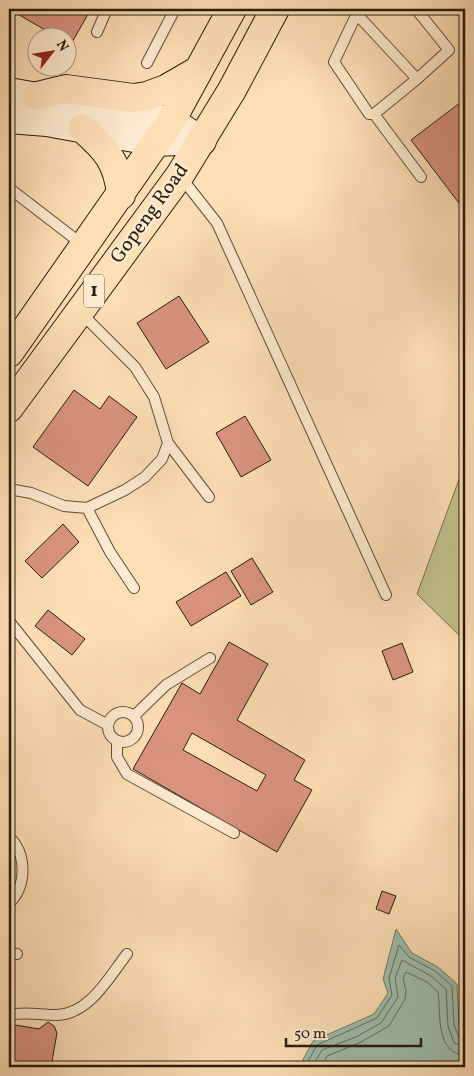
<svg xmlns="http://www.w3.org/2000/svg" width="474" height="1076" font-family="Vollkorn,serif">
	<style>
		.green { fill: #c2c18c; stroke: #766e4c }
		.water { fill: #9fbdac; stroke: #707d6c }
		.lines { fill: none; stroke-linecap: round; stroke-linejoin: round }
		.shore { stroke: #646c5c; stroke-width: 1 }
		.building { fill: #d9937f; stroke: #291c0c; fill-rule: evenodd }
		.service-casing { stroke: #5e4d36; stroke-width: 12 }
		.secondary-casing { stroke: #291c0c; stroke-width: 30 }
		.trunk-casing { stroke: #291c0c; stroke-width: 30 }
		.service { stroke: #feead0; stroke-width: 10 }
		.secondary { stroke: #feead0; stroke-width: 28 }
		.trunk { stroke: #fddfb6; stroke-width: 28 }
		.labels { text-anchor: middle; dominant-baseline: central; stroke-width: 5; stroke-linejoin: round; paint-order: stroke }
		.shield { fill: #feead0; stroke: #695a47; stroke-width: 1 }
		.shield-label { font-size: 19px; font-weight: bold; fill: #291c0c }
		.street-label { font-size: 20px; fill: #291c0c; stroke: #feead0 }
	</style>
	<rect width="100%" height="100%" fill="#fddfb6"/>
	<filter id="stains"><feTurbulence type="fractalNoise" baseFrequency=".004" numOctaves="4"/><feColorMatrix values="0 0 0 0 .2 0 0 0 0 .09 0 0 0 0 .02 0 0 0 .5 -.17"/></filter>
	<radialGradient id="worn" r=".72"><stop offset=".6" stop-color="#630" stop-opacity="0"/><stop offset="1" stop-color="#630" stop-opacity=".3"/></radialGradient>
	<path class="green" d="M465,463V641L417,594Z"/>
	<path class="water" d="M396,929L412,953L438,967L457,984L459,1024L465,1042V1067H299L313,1041L374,1014L388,993L383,979Z"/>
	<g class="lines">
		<path class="shore" d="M305,1067L317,1045L377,1018L392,995L389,978L399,945L409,957L435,971L452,986L454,1025L459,1038L465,1041
			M312,1067L322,1050L356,1037L381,1023L398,997L395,978L402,960L431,976L446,989L448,1026L454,1043L465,1047
			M321,1067L327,1056L359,1043L389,1026L405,999L406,991L403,978L406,972L427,982L438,992C441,1013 435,1054 465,1055"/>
	</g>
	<path class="building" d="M9,9H91L71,44L68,42V38H59Z
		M465,99V211L411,140Z
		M179,296L209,342L166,369L137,323Z
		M74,390L100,409L109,396L137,417L88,486L33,447Z
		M245,416L271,460L241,477L216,433Z
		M63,524L79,542L42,578L25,561Z
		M252,558L273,592L251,605L231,571Z
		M226,572L241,596L191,626L176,602Z
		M48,610L85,639L72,655L35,626Z
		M229,642L268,664L237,720L305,760L294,780L312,790L277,852L133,769L182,683L200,694ZM192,733L266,775L257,791L183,750Z
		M402,643L413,672L393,680L382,651Z
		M382,891L396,896L389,914L376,909Z
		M48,1022L54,1026L57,1033L51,1067H9V1024L39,1029Z"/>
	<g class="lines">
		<g class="service-casing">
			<path id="service" d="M352,9L417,79L449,50L416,9
				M359,9L334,62L369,114H374L417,79
				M97,32L107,9
				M147,63L175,9
				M374,114L421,177
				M180,176L217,223L386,595
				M9,188L83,245
				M168,443L209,497
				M9,489L31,493L64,506L87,508L125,490L145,477L162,459L168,443L154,397L135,367L81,313
				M87,508L110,552L134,588
				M9,621L80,710L108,725
				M108 727a15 15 0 1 1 30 0a15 15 0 1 1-30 0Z
				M134,716L166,685L210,658
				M117,741V757L127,774L234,833
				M9,837C27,852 27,888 9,903
				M9,953L17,954
				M9,1015C23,1011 41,1015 56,1015C89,1015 109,977 127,954"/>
		</g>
		<g class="secondary-casing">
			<path id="secondary" d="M9,92L171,121L202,141
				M9,119L47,122L156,142L178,141"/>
		</g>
		<g class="trunk-casing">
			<path id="trunk" d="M37,96L66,89L133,98L147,96L166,89L197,71
				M82,128C106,149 118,162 121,195
				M9,353L171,121L232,9
				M9,408L180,175L232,90L275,9"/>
		</g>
		<use href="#service" class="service"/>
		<use href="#secondary" class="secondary"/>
		<use href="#trunk" class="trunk"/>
	</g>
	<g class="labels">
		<rect class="shield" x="84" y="274.5" width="20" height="33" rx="4"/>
		<g class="shield-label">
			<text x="94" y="291">1</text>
		</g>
		<g class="street-label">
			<text transform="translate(150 214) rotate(-54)">Gopeng Road</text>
		</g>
	</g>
	<rect width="474" height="1076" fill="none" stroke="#fddfb6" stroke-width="30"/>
	<rect x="10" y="10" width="454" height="1056" fill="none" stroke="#291c0c" stroke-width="2.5"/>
	<rect x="15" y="15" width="444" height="1046" fill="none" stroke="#291c0c"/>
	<g transform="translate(52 52) rotate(59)"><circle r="24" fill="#feead0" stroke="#a99882"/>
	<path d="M0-4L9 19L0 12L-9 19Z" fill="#8f2418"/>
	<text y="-8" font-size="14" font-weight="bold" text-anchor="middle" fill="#291c0c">N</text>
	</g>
	<path d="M286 1038v8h135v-8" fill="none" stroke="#291c0c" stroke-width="2.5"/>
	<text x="294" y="1038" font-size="15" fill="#291c0c" stroke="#feead0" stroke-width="4" paint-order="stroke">50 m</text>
	<rect width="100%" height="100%" filter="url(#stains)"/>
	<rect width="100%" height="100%" fill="url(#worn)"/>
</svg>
